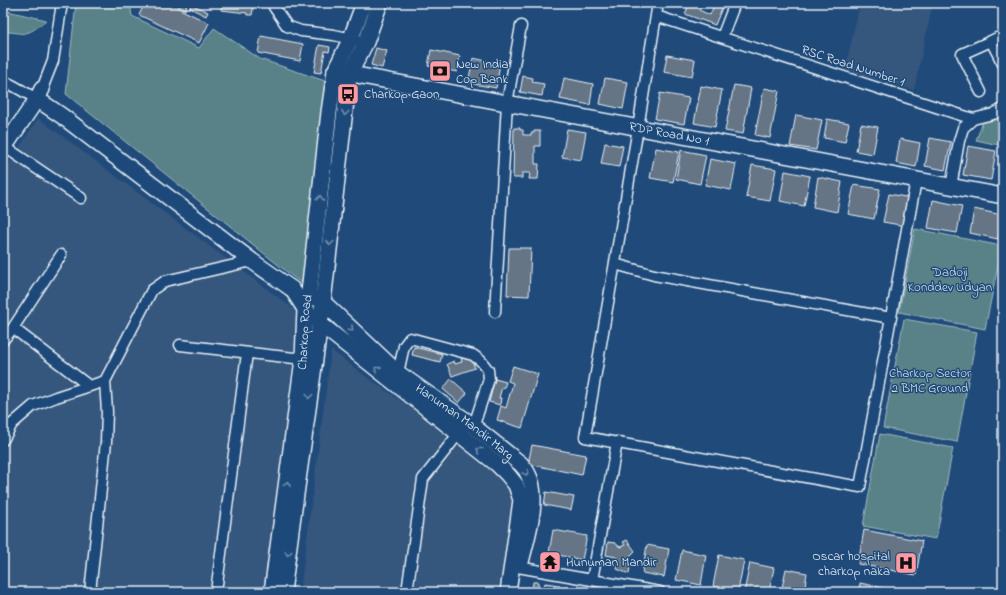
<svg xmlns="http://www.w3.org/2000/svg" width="1006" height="595" font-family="'Indie Flower',sans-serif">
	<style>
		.built { fill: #34577d }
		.green { fill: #598188; stroke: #a0b9c0 }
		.building { fill: #657585; stroke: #e8f1f8 }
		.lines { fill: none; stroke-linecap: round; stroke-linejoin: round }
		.street-casing { stroke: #e8f1f8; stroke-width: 13 }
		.secondary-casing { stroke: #e8f1f8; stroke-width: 18 }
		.street { stroke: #1f4a7a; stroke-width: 10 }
		.secondary { stroke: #1f4a7a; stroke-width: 15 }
		.oneway { stroke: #6f8dac }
		.labels { text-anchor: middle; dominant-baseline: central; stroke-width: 3; stroke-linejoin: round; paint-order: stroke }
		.poi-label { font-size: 13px; fill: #e8f1f8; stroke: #1f4a7a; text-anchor: start }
		.street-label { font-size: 13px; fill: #e8f1f8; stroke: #1f4a7a }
		.park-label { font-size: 13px; fill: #d3e0e7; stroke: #1f4a7a }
	</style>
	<rect width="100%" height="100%" fill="#1f4a7a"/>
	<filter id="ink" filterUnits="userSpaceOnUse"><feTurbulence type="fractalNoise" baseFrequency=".025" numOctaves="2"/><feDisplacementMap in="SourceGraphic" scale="8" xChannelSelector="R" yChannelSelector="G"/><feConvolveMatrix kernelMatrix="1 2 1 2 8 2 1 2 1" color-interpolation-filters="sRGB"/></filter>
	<g filter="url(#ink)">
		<path class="built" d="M860,3H933L914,90L845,70Z
			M38,118L298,312L268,592H3V173Z
			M331,350L364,375L454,438L518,487L501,592H300Z"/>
		<path class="green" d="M76,3H130L132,16L199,48L214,28L260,59L325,81L302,284L66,94Z
			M3,10L46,20C40,25 34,31 26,33C19,35 11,30 3,33Z
			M1003,112V146L976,140L983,122Z
			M915,229L1002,246L985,329L899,312Z
			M904,319L977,332L957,442L883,428Z
			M880,434L953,448L936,539L863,526Z"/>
		<path class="building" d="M145,3H167L209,23L199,43L139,15Z
			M175,3H183L187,5L185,10L174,4Z
			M222,3H254L252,15H247V13L221,10Z
			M690,3H702L699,10L710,15L715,3H724L715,25L685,14Z
			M191,4L208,12L206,16L190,8Z
			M261,36L303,44L300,61L258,53Z
			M319,45L330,47L329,52L325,51L321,73L314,72Z
			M376,48L387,51L382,68L371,65Z
			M431,50L460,56L457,72L428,66Z
			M667,55L695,60L692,77L664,72Z
			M473,58L500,64L496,88L468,83Z
			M523,76L533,78L532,82L544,84L542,96L520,92Z
			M564,78L593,84L590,105L560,99Z
			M605,78L628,82L623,109L600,104Z
			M734,85L751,88L743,134L725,131Z
			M701,86L722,90L715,127L694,123Z
			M764,88L779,91L770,138L755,135Z
			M660,93L689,98L684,124L655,119Z
			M796,115L822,120L816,150L790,146Z
			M827,119L849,123L845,142L824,138Z
			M861,124L878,127L873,154L856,151Z
			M514,128H520V130H523V135H531V133H534V131H540V146H535V164H539L538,179H529L530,173H522V178H513Z
			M567,129L586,132L581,160L562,157Z
			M930,138L951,142L945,170L925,166Z
			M900,139L920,143L916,167L896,163Z
			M605,143L623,146L619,167L601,164Z
			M968,146L996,151L991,180L963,175Z
			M656,148L679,152L673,182L650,178Z
			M681,150L706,155L700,184L676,179Z
			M710,159L736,164L731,190L705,185Z
			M752,165L776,169L770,201L746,197Z
			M785,171L810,176L804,206L780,201Z
			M818,177L842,182L837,212L813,207Z
			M854,185L880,189L874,219L848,214Z
			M889,194L911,198L906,226L883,222Z
			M933,200L962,206L957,233L928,228Z
			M974,209L1002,215L998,239L970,233Z
			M509,248H531L529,296L507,295Z
			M414,347L442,354L440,362L412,355Z
			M470,356L475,368L452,376L447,364L454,361L455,364L462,362L461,359Z
			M513,366L538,374L522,428L497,420L501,406L506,408L513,383L508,381Z
			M451,379L467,393L459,403L443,389Z
			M495,379L506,382L504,388L502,387L499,398H501L500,405L489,402Z
			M532,445L586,455L582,475L528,464Z
			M546,492L574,497L571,510L544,505Z
			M553,530L587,536L582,560L549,553Z
			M864,530L922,541L916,575L858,564Z
			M627,540L635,551L629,557L628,564L630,566L629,574L617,569L618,561L616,557L606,555L608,542L615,543L620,547L625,545L623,542Z
			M647,545L669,549L664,577L642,573Z
			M682,550L706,555L701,585L676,580Z
			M719,555L744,560L738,591L713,586Z
			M750,563L774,568L769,592H744Z
			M786,569L807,573L804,592H781Z
			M533,582H538V586L544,587L545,583L559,585V587L563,588L562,592H532Z
			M860,583L888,589V592H859Z
			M820,586L845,591V592H819Z"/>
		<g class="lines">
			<g class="street-casing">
				<path id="street" d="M273,3L274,7L287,26L301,31L334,35L366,42
					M658,3L638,128L585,437L860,487L916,180
					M656,16L973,119
					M722,37L735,3
					M991,41L1003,35
					M3,81L12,85L37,99
					M42,89L53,61L62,3
					M981,92L962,54L991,41L1003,64
					M5,147L81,198
					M951,187L959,141L963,128L973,119L993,114L1003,109
					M61,255L13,328L89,386
					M615,264L654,275L891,318
					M495,312L507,103L521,26
					M3,340L13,328
					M180,345L303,359
					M398,373L404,346L410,338L473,355L481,361L488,370L489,379L473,428
					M3,440L12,424L33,406L56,397L105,381
					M512,566L660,592
					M592,580L617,442
					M90,592L106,442L107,412L105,381L152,290L165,281L252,261
					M216,592L247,353
					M407,592L423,479L463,428"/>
			</g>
			<g class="secondary-casing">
				<g id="secondary">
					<path id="s1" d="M335,71L1003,196"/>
					<path d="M37,99L62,116L252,261L292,289L305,309L319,323L497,464L508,475L516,485L521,500L518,522L508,592"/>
					<path d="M3,149L37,99L42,89"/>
					<path id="s2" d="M317,298L323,302L398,373L468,422L521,464C523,467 526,469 527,472C541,496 527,537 521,562"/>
					<path id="s3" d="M272,592L303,359L305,309L309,292L314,248L329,112L335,71L351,38L364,3"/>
					<path d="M283,592L292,523L323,302L349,75L366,42L380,3"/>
				</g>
			</g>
			<use href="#street" class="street"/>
			<use href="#secondary" class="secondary"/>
		</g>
		<defs><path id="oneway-chevron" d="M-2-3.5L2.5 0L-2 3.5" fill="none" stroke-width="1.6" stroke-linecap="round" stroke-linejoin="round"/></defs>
		<g class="oneway">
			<use href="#oneway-chevron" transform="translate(345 113) rotate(97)"/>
			<use href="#oneway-chevron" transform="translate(320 198) rotate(-84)"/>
			<use href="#oneway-chevron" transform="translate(330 243) rotate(97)"/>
			<use href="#oneway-chevron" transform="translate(351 329) rotate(43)"/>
			<use href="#oneway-chevron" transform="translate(377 369) rotate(-141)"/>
			<use href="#oneway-chevron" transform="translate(309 396) rotate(98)"/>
			<use href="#oneway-chevron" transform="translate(479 450) rotate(-142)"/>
			<use href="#oneway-chevron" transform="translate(526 473) rotate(62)"/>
			<use href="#oneway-chevron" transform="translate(287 484) rotate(-83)"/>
			<use href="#oneway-chevron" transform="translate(288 553) rotate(97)"/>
		</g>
	</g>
	<defs>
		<g id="bank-square" transform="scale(1.15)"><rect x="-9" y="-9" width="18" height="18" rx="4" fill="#ff9aa2" stroke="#1f4a7a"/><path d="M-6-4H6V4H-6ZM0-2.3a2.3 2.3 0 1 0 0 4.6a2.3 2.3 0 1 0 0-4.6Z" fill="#111"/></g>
		<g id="bus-square" transform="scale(1.15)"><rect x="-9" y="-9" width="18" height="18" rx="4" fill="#ff9aa2" stroke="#1f4a7a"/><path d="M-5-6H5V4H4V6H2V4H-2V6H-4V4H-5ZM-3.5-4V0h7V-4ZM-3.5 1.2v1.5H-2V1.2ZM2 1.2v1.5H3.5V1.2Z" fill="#111"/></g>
		<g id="temple-square" transform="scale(1.15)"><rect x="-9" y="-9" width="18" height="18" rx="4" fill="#ff9aa2" stroke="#1f4a7a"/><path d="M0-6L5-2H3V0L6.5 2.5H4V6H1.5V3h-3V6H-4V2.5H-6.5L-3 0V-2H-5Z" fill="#111"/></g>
		<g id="hospital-square" transform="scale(1.15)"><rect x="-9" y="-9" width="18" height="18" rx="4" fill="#ff9aa2" stroke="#1f4a7a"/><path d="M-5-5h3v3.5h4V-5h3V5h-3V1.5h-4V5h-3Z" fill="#111"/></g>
	</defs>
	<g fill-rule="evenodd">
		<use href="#bank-square" x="440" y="71"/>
		<use href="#bus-square" x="348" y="94"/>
		<use href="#temple-square" x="550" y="562"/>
		<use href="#hospital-square" x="906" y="563"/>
	</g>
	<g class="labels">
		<g class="poi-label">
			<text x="456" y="64">New India<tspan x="456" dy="15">Cop Bank</tspan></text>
			<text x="364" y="94">Charkop Gaon</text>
			<text x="890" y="556" text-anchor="end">Oscar hospital<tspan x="890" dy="15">charkop naka</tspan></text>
			<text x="566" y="562">Hunuman Mandir</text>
		</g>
		<g class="street-label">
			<text transform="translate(853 66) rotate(18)">RSC Road Number 1</text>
			<text stroke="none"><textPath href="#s1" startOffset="340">RDP Road No 1</textPath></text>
			<text stroke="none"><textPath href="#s3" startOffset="262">Charkop Road</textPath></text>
			<text stroke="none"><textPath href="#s2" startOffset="193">Hanuman Mandir Marg</textPath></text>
		</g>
		<g class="park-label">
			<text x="950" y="272">Dadoji<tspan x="950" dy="15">Konddev Udyan</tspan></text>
			<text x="930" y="373">Charkop Sector<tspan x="930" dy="15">2 BMC Ground</tspan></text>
		</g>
	</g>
	<rect width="1006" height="595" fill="none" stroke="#1f4a7a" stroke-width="16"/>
	<rect x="8" y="8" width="990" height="579" fill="none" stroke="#e8f1f8" stroke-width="1.5" filter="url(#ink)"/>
</svg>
